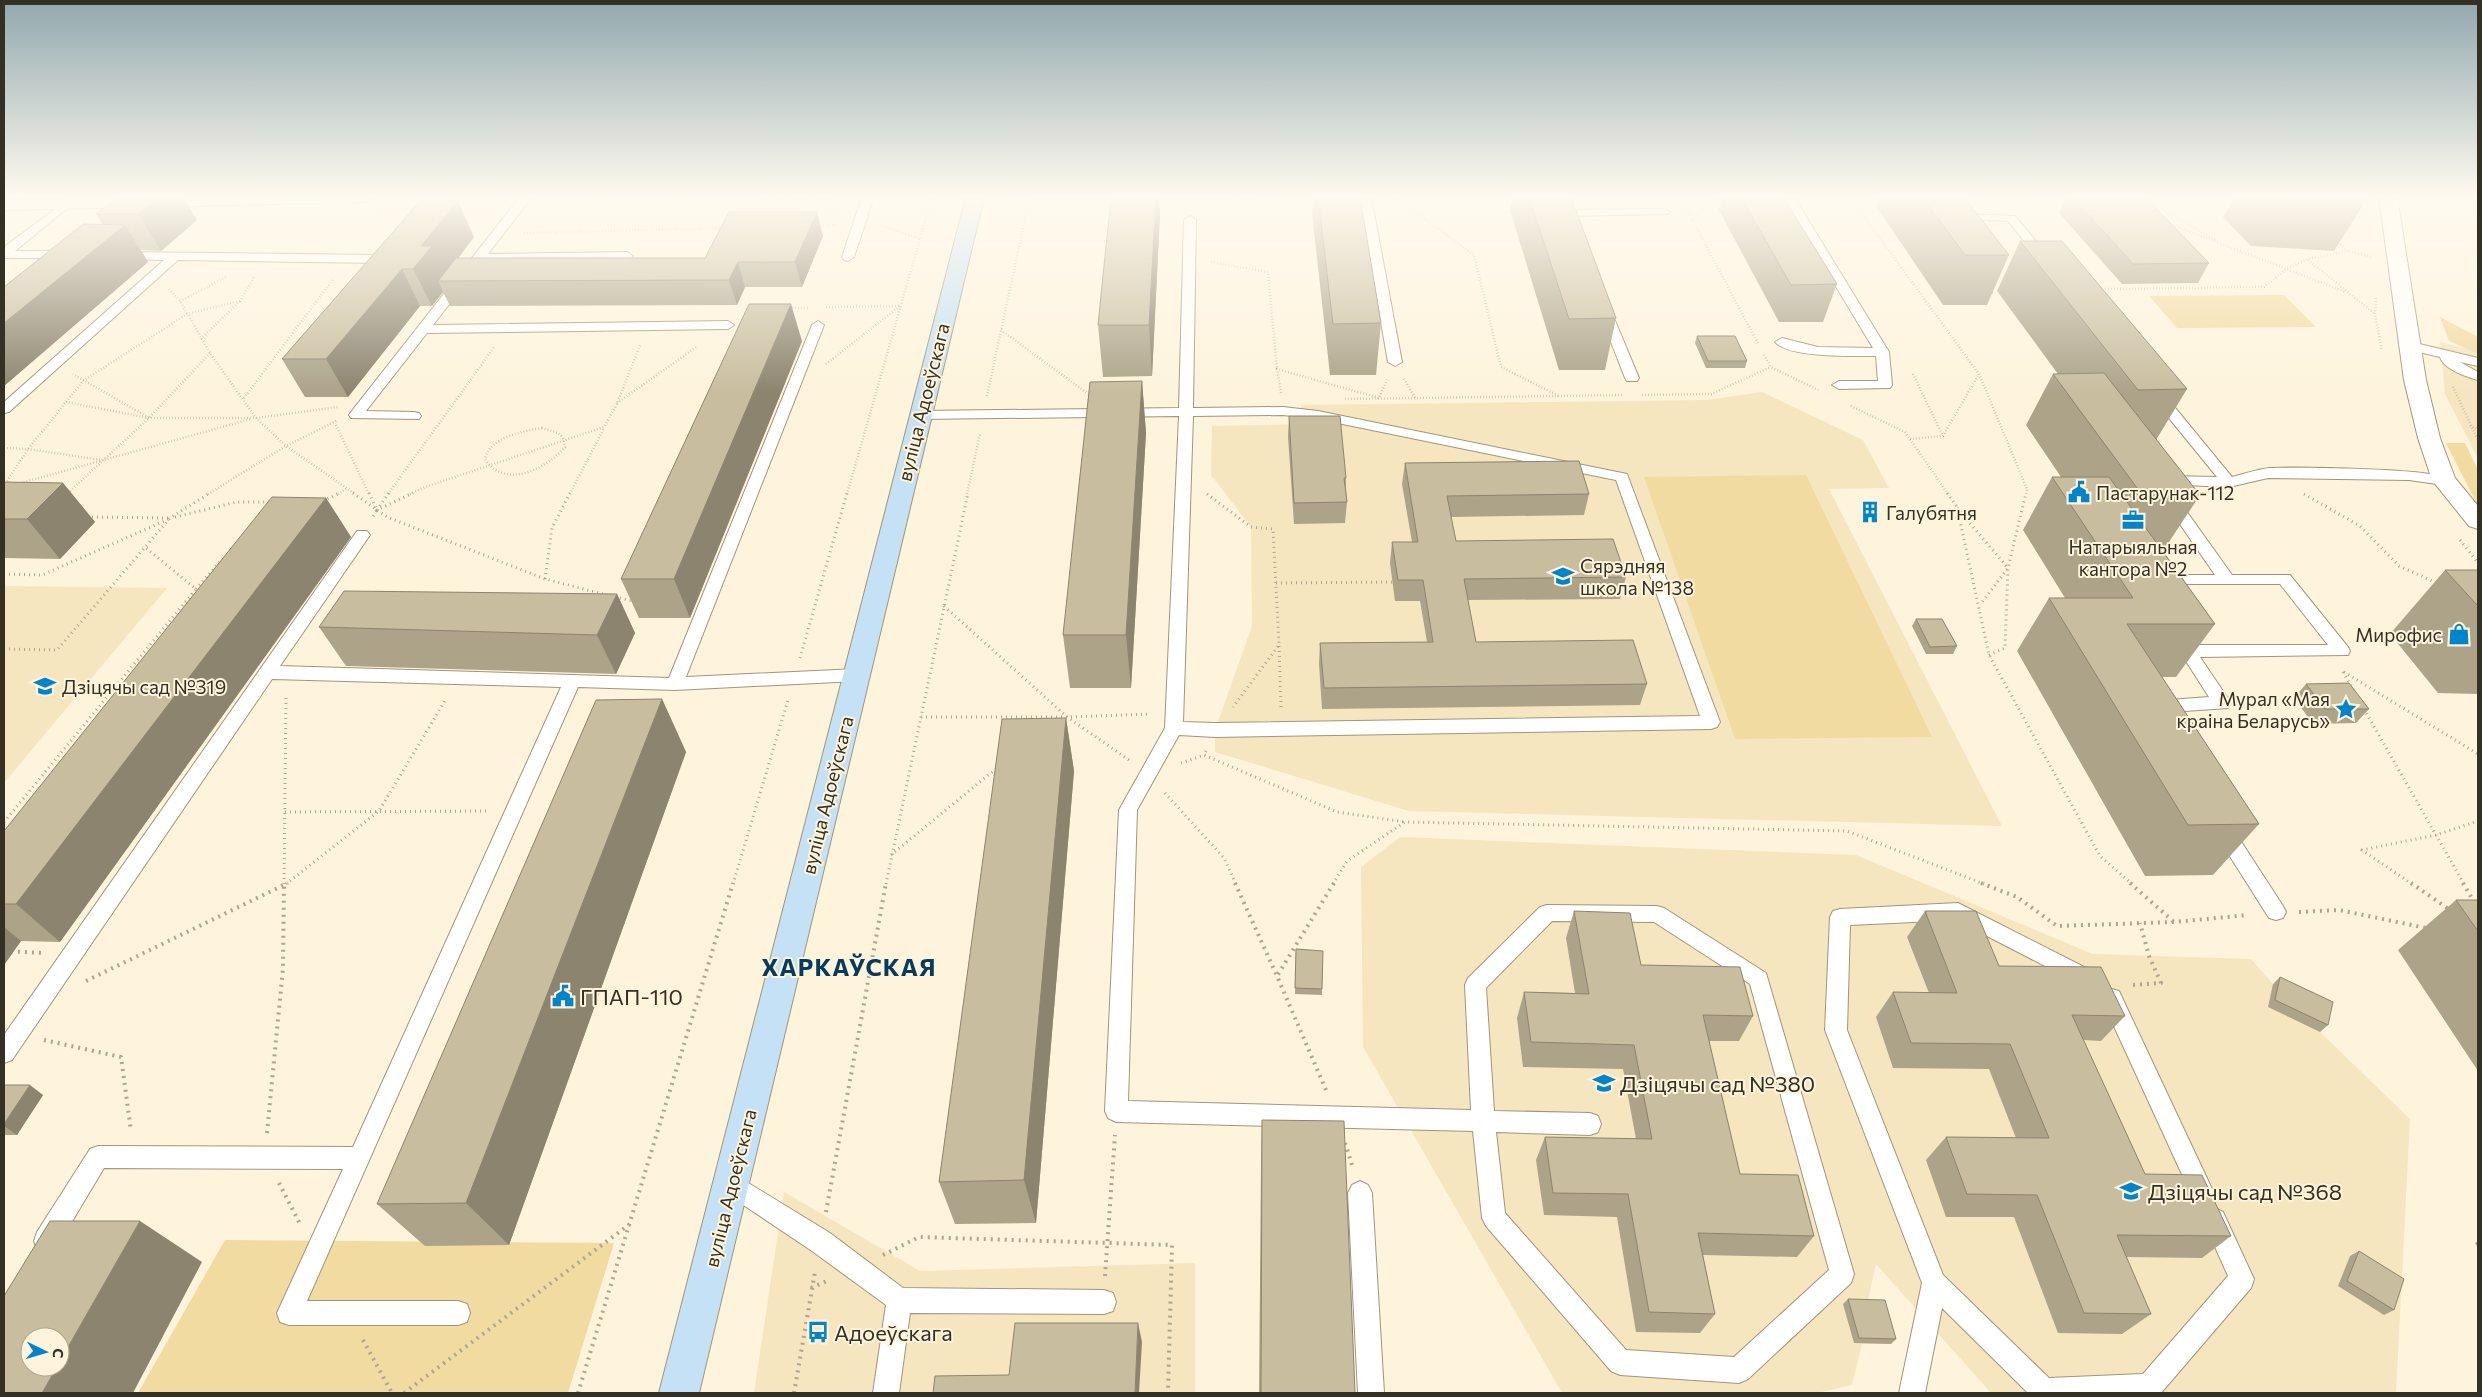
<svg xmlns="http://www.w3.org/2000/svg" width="2482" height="1397" font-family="Commissioner,sans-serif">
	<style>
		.built { fill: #f5e6c0 }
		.green { fill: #f2dba1 }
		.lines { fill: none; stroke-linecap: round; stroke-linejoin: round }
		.service-casing { stroke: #a19579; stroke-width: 2 }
		.tertiary-casing { stroke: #a19579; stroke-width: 2 }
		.secondary-casing { stroke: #a19579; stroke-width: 2 }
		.path-far2 { stroke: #ada592; stroke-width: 2.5; stroke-dasharray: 0.5 2.5; stroke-linecap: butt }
		.path-far1 { stroke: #ada592; stroke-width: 3; stroke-dasharray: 1 4; stroke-linecap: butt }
		.path { stroke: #ada592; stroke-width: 4; stroke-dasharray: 2 5; stroke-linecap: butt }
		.service { fill: #fff; fill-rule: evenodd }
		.tertiary { fill: #fff; fill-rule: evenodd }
		.secondary { fill: #c4e1f5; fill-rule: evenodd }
		.wall { fill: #aca389 }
		.shaded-wall { fill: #8c846f }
		.building { fill: #c8bd9f; stroke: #8c846f }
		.labels { text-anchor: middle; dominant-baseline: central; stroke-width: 4; stroke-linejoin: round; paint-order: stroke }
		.street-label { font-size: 19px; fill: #353024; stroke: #fef4dc }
		.poi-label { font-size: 19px; fill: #353024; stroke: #fef4dc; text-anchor: start }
		.near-poi-label { font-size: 22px; fill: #353024; stroke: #fef4dc; text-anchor: start }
		.district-label { font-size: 24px; font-weight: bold; letter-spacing: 1px; fill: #053c5e; stroke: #fef4dc }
	</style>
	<rect width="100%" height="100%" fill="#fef4dc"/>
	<path class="built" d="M2440,342L2478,351V459L2445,394Z
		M1762,392L1863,440L1889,488L1829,489L2002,826L1409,811L1215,752V730L1252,626L1251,527L1211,475L1212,426L1302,424L1301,405L1707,400Z
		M4,586L167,588L4,783Z
		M1400,837L1856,855L2093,954L2251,959L2273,984L2325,1008L2320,1032L2410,1119L2396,1393H1991L1876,1264L1867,1305L1891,1344H1862L1852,1385L1817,1393H1562L1363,1047L1361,867Z
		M784,1192L920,1271L1195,1263V1393H754Z"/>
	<path class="green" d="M2284,295L2316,327L2177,328L2149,296Z
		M2440,317L2478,337V354L2449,341Z
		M2446,443H2465L2478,470V506Z
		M1806,475L1932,737L1735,739L1644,477Z
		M225,1240L614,1243L568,1393H138Z"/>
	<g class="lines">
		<g class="service-casing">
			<path id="service" d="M520,197H532L488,254L627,252L633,256L627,260L482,262L433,325L728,321L734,325L728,329L427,333L366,411L414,412L419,413L421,416L419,419L351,418L349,415L351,412Z
				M862,197H874L854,257L848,261L844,260L842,257Z
				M1359,197H1371L1402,362L1395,366L1388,362Z
				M1782,197H1794L1889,352L1892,385L1890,388L1839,389L1832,385L1839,381H1878L1876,356C1855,356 1789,358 1775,342L1782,338L1818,347L1873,348Z
				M66,201L72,204L70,206L15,251H67L71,252L73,255L71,258H4V247Z
				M1664,209L1670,212L1668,214L1565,216L1559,213L1565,210Z
				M1957,214L2015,216L2050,258L2048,261H2040L2008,221L1953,219L1951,217Z
				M1190,216L1196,220L1193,408L1283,407L1318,411L1627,474L1720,722L1717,727L1711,729L1215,737L1179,735L1137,810L1128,1101L1471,1110L1465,985L1468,978L1540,907L1547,905L1657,906L1664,908L1766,973L1854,1274L1851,1283L1748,1379L1739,1383L1620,1375L1611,1371L1486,1226L1482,1218L1473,1131L1116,1122L1108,1118L1105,1111L1119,810L1165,728L1179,416L920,419L913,415L920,411L1179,408L1184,220ZM1283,415L1318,419L1616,480L1700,716L1215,723L1183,722L1193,416ZM1552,921L1654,922L1750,984L1829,1270L1734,1357L1626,1350L1505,1213L1496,1132L1590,1135L1598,1132L1601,1124L1598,1116L1590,1113L1494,1111L1486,988Z
				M121,252L380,255L386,259L380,263L178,260L9,412L4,413V402L164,260L117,259L115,256L117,253Z
				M1605,307L1611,311L1639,378L1637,381H1627L1625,378L1599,311Z
				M818,321L824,325L686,677L857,669L863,671L866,675L863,679L857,681L675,690L578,687L307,1301H458L467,1304L470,1313L467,1322L458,1325H289L280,1322L277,1313L343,1169L104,1168L55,1250L46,1253L37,1250L34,1241L37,1232L90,1149L98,1146L353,1147L561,687L272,679L12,1060L4,1063V1035L357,531H367L370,535L280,666L669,678L812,325Z
				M2411,342L2478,358V366L2460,362L2478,372V380C2467,377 2443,369 2440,357L2406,349L2404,346L2406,343Z
				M2158,392L2163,393L2232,477C2244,474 2258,469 2270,468C2293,467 2443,468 2451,480L2444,485L2409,480L2268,478L2229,487L2161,484L2159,481L2161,478L2166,476L2217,477L2151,396Z
				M2172,496L2177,498L2232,575H2290L2348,647L2350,651L2348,655L2200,657L2231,703L2228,708L2156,713L2150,712L2147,707L2150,702L2156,701L2209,697L2171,638L2173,634H2185L2192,645H2328L2280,584H2153L2151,580L2153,576L2159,575H2215L2164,501Z
				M2224,823L2231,826L2283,906L2286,912L2283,918L2276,920L2269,918L2217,836L2214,831L2217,826Z
				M1958,903L2094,972L2097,978L2094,984L2087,987L2080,984L1956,920L1850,925L1847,1030L1943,1275L2049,1378L2143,1374L2228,1276L2203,1220L2207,1212L2215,1208L2223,1212L2254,1279L2251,1288L2161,1393H2028L1942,1308L1925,1393H1899L1922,1283L1825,1030L1830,917L1833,911L1840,909Z
				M2112,989L2119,991L2212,1189L2216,1197L2212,1205L2204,1209L2196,1205L2101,998L2105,991Z
				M732,1173L830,1233L903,1288L1104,1290L1113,1293L1116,1302L1113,1311L1104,1314L910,1313L899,1393H873L886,1305L812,1251L724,1192L720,1184L724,1176Z
				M1360,1181L1368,1185L1372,1193L1384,1393H1358L1348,1193L1352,1185Z"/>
		</g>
		<g class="tertiary-casing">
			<path id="tertiary" d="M122,197H374L371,201L365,202L4,210V200Z
				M2379,197H2397L2426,380L2440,438L2455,478L2478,506V529L2469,526L2432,480L2418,438L2404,380Z"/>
		</g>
		<g class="secondary-casing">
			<path id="secondary" d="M966,197H984L699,1393H659Z"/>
		</g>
		<path class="path-far2" d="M1680,197L1759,345
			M1850,197L1979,374L2027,489L2026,494
			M2142,197L2215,240
			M1386,198L1488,197
			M1156,199L1317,198
			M1398,199L1474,255L1501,367L1559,396
			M804,200L841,211
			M2021,202L2067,203
			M543,206L846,198
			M458,208L494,207
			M383,210L416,209
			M1693,221L1707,203L1717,197
			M2170,224L2346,292
			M880,225L920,239
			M817,226L838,225
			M524,233L723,228
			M64,234L79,229
			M2336,240L2348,251L2372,257
			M2308,260L2375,314
			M1211,262L1268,272L1277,369
			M169,289L180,301L210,353L256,418L286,446L355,494
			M2099,289L2264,287L2288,268L2308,259L2348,251
			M2376,298L2375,314L2382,351
			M180,301L226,277
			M826,307L900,306
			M789,308H810
			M1001,330L1087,393
			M201,339L240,301L254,277
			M1764,355L1771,367L1818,390
			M826,364L900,306
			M1913,374L1943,436
			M1404,379L1415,398
			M2453,387L2478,440
			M1281,393L1277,369L1379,398L1388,378
			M1642,395L1711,394L1771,367
			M987,396L1029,200L1115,199
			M244,398L334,278
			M1345,399L1623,395
			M66,402L149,418H256L338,407
			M617,403L698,346
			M1851,406L1905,432L1948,494
			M150,417L210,353
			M336,425L369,494
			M2470,426L2478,429
			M542,428L558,433L563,438L565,447C547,469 504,490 485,459C490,437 523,431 542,428Z
			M1910,439L1943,436L1979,374
			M4,448L28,449L102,460
			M21,483L251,419
			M4,486L28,449L83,381L187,314L240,301
			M68,493L149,418L73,374
			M208,494L286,446L338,420
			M338,494L346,489
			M388,494L495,346
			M410,494L425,487L604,427L617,404L640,345
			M570,494L604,428
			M847,494L932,197
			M967,494L980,434"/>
		<path class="path-far1" d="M353,493L387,517L545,579L607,595
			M369,493L377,510L372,518
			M389,493L377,510L413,493
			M1947,493L1957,507L1989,655L2100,856L2132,884
			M1207,494L1251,527L1273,529L1279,645L1233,707
			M2304,494L2360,526L2399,566L2437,583
			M323,501L340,493
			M1957,508L2008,568L1980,605
			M87,517L168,518
			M175,517L237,502H272
			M2460,540L2478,563
			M4,574L42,575L169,519
			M545,579L552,528L570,493
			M1276,583L1392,582
			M196,589L225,556
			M615,597L633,601
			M944,606L1067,717L1129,760
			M1279,646L1281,707
			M4,649L57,650L170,518L210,493
			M1989,655L2005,648L2008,568L2026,493
			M800,658L847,493
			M2343,672L2354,691
			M2344,672L2478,754
			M2364,709L2464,884
			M921,717H1067L1150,714
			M1206,751L1204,755L1337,812L1405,822
			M1181,763L1204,755
			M1165,793L1224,858L1236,884
			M285,812L489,811
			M4,822L196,589L146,548
			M891,855L997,768
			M284,884L286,695
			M286,884L379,811L446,699
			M733,884L788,700
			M886,884L968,493
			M1333,884L1347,861L1405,822L1847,831L1984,884
			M2412,884L2362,850L2436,835L2478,821"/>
		<path class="path" d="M1235,883L1277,976
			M1981,883L2017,897L2057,926L2174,922L2248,915
			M2130,883L2174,922
			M2411,883L2450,910
			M2463,883L2474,902
			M2299,912L2339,910L2426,928
			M4,951L42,953
			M86,981L288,883
			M2133,985L2161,983L2149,956L2140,923
			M44,1040L121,1057L131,1131
			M1326,1090L1277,976L1334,883
			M267,1133L283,968L284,883
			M1345,1143L1353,1168
			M279,1183L300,1224
			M826,1212L886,883
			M883,1255L919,1237L1172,1245L1168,1393
			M1105,1276L1115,1135
			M811,1288L827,1281
			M363,1340L392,1393
			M404,1393L630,1224
			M578,1393L733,883
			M794,1393L815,1272"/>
		<use href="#service" class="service"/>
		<use href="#tertiary" class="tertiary"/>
		<use href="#secondary" class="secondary"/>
	</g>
	<path class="wall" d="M118,197L197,220L161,251L141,250L148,262L4,386V287L103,225L96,214Z
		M1111,197H1159L1160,214L1152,376L1103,377L1098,325Z
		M1313,197H1360L1381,323L1376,375H1330L1312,213Z
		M1512,197H1571L1616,318L1605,370H1559L1510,210Z
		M1722,197H1783L1837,284L1823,322H1779L1719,210Z
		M1879,197H1964L2009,255L1987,305H1943L1876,206Z
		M2067,197H2145L2209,263L2198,283L2122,284L2059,213Z
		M2235,197H2368L2334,251L2251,246L2223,217Z
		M420,201L474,237L458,258H705L823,236L802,287H745L737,305L450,306L443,292L432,306H420L348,397H305L282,359Z
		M2020,241L2187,389L2156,440L2200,495L2165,548H2161L2215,624L2176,677H2162L2259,824L2213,875L2145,876L2017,651L2049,598H2065L2023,530L2052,477H2061L2026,425L2053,374H2058L1997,291Z
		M1697,336L1747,361L1745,368H1706L1695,343Z
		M802,341L690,618H639L621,579Z
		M1142,381L1146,433L1131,688H1070L1063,635Z
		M1289,416L1346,478V489L1347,502L1345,523L1294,524L1288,437Z
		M1405,463L1589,494L1584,515L1451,517L1456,541L1626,577L1620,599L1468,600L1476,642L1647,684L1640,705L1322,709L1319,664L1320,643L1427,642L1420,601H1395L1390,563L1392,542H1412L1402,484Z
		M4,482L63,483L95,522L60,559L4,558Z
		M326,498L351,537L60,942L21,941L4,965V831Z
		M2445,570H2478V694L2438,693L2390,634Z
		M617,594L635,633L616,674L346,666L319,627Z
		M1916,619L1957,646L1953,654H1926L1912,626Z
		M2306,684L2369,709L2356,723L2313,724L2294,698Z
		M662,699L686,752L509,1245L425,1246L377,1204Z
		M1066,718L1074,771L1036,1223L955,1224L939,1182Z
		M2456,900H2478V1071L2398,950Z
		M1574,911L1641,965L1753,1016L1739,1041H1709L1740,1174L1814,1236L1797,1257L1703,1255L1715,1314L1700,1333L1636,1332L1617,1217L1544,1215L1536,1160L1545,1137L1636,1139L1623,1069L1523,1067L1517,1018L1524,992L1575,993L1566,938Z
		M1925,911L1999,966L2125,1016L2101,1041L2083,1040L2145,1174L2231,1236L2202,1258L2126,1257L2151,1314L2122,1334L2058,1333L2014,1217H1946L1926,1160L1946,1137L2016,1138L1989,1069L1893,1068L1876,1017L1893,992L1929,993L1907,937Z
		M1296,949L1322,989V995L1295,994Z
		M2280,977L2328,1025L2320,1032L2268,1007L2273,984Z
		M4,1085L43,1095L17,1135H4Z
		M1262,1120L1355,1393H1259L1261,1165Z
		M2478,1241V1248L2475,1243Z
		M2359,1251L2394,1310L2384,1315L2338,1286L2350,1256Z
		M1848,1299L1896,1339L1891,1344L1854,1343L1843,1304Z"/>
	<path class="shaded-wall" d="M159,197H183L197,220L161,251L138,214Z
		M1156,197H1159L1160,214L1152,376L1149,325Z
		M458,201L474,237L446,274L438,281L443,292L432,306L413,269L421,246Z
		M817,212L823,236L802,287L795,262Z
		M125,225L148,262L4,386V323Z
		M738,262L745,287L737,305L729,280Z
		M402,269L420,306L348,397L326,359Z
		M791,304L802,341L690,618L674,579Z
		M1142,381L1146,433L1131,688L1126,635Z
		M63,483L95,522L60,559L27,519Z
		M326,498L351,537L60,942L16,904Z
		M617,594L635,633L616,674L597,635Z
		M662,699L686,752L509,1245L466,1203Z
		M1066,718L1074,771L1036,1223L1024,1180Z
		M4,927L21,941L4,965Z
		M30,1085L43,1095L17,1135L4,1126V1124Z
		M140,1221L202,1262L133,1393H42L57,1367H60V1361Z
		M1138,1323L1142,1342L1139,1393H1135Z"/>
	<path class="building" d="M118,197H159L138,214H96Z
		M1111,197H1156L1149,325H1098Z
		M1318,197H1360L1381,323L1333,324Z
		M1529,197H1571L1616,318L1569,319Z
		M1741,197H1783L1837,284L1791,285Z
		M1922,197H1964L2009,255H1965Z
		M2072,197H2145L2209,263L2133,264Z
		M420,201H458L421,246H432L413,269H402L326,359H282Z
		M729,212H817L795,262H738L729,280L438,281L456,258H705Z
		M83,224L125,225L4,323V287Z
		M2020,241H2062L2187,389L2138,390Z
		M749,304H791L674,579H621Z
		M1697,336H1735L1747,361H1708Z
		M2104,373L2200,495L2143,496L2053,374Z
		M1142,381L1126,635H1063L1090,382Z
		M1289,416H1340L1346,478H1344L1347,502L1294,503Z
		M1579,461L1589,494L1447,496L1456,541L1613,539L1626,577L1464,579L1476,642L1633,640L1647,684L1324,688L1320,643L1433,642L1423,580H1398L1392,542H1418L1405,463Z
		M2052,477H2109L2215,624H2127L2259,824L2188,825L2049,598H2133Z
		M4,482L63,483L27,519H4Z
		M272,497L326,498L16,904H4V831Z
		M2445,570H2478V606Z
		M344,591L617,594L597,635L319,627Z
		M1916,619H1942L1957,646L1930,647Z
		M2349,683L2369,709H2325L2306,684Z
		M662,699L466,1203L377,1204L596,700Z
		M1066,718L1024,1180L939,1182L1002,719Z
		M2456,900H2478V931Z
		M1574,911L1630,913L1641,965L1740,967L1753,1016L1703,1015L1740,1174L1798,1175L1814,1236L1698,1233L1715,1314L1649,1312L1628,1194L1553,1193L1545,1137L1652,1139L1634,1045L1531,1042L1524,992L1589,994Z
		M1925,911H1976L1999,966L2101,967L2125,1016L2072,1015L2145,1174L2202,1175L2231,1236L2117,1235L2151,1314L2084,1313L2037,1195L1967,1194L1946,1137L2049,1138L2010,1044L1911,1043L1893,992L1957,993Z
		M1296,949L1323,951L1322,989L1295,988Z
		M2280,977L2333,1002L2328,1025L2275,1000Z
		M4,1085H30L4,1124Z
		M1262,1120L1344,1121L1355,1393H1261Z
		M50,1221H140L60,1361V1337H30V1367H57L42,1393H4V1296Z
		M2359,1251L2404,1279L2394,1310L2347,1281Z
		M1848,1299L1885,1300L1896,1339L1859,1338Z
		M1015,1323H1138L1135,1393H933L935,1376L1009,1375Z"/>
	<linearGradient id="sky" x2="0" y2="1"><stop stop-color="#91a8ae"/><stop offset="0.5" stop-color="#fffaef"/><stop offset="1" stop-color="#fffaef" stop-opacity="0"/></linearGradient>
	<rect width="2482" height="393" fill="url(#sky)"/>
	<defs>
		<g id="civic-bare" transform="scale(1.725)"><path d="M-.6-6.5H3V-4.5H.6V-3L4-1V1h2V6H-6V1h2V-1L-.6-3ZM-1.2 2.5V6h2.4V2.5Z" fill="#0084cc" stroke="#fef4dc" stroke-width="2.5" paint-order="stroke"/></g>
		<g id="building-bare" transform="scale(1.725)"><path d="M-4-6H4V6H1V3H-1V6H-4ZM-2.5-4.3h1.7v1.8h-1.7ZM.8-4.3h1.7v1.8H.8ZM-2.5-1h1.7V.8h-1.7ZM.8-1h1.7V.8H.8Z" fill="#0084cc" stroke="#fef4dc" stroke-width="2.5" paint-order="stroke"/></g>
		<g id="office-bare" transform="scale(1.725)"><path d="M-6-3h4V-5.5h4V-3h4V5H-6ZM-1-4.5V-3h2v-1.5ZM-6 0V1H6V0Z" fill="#0084cc" stroke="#fef4dc" stroke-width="2.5" paint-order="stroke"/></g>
		<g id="school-bare" transform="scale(1.725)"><path d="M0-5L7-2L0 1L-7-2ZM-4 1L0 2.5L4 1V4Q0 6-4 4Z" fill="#0084cc" stroke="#fef4dc" stroke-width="2.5" paint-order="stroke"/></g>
		<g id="shop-bare" transform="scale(1.725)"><path d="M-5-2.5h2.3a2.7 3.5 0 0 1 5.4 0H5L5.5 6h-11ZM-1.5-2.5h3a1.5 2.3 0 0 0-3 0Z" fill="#0084cc" stroke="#fef4dc" stroke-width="2.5" paint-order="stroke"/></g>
		<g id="sight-bare" transform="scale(1.725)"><path d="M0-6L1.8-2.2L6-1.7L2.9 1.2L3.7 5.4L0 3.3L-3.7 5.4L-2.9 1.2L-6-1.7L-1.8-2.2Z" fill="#0084cc" stroke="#fef4dc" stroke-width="2.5" paint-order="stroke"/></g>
		<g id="bus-bare" transform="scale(1.725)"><path d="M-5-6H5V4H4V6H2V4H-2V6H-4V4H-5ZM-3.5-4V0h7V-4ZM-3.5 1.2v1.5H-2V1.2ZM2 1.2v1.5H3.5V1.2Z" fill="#0084cc" stroke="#fef4dc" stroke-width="2.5" paint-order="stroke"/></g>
	</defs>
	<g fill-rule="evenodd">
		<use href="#civic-bare" x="2079" y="492"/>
		<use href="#building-bare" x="1870" y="512"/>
		<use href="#office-bare" x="2133" y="520"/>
		<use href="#school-bare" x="1563" y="576"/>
		<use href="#shop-bare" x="2459" y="634"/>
		<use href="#school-bare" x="45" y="686"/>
		<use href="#sight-bare" x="2346" y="709"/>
		<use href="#civic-bare" x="563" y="996"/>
		<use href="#school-bare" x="1604" y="1083"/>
		<use href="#school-bare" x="2131" y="1191"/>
		<use href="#bus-bare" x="818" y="1332"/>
	</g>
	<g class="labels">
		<g class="street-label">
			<text transform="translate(923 402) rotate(-76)">вуліца Адоеўскага</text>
			<text transform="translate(827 795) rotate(-76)">вуліца Адоеўскага</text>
			<text transform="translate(730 1188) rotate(-76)">вуліца Адоеўскага</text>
		</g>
		<g class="poi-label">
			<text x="2096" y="492">Пастарунак-112</text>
			<text x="1886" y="512">Галубятня</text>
			<text x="2133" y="546" text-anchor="middle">Натарыяльная<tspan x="2133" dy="22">кантора №2</tspan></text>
			<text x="1580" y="565">Сярэдняя<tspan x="1580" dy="22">школа №138</tspan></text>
			<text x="2442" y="634" text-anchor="end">Мирофис</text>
			<text x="62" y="686">Дзіцячы сад №319</text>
			<text x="2330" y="698" text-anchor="end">Мурал «Мая<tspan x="2330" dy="22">краіна Беларусь»</tspan></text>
		</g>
		<g class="near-poi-label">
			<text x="580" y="996">ГПАП-110</text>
			<text x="1620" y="1083">Дзіцячы сад №380</text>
			<text x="2148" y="1191">Дзіцячы сад №368</text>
			<text x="834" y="1332">Адоеўскага</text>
		</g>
		<g class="district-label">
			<text x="849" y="966">ХАРКАЎСКАЯ</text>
		</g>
	</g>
	<rect width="2482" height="1397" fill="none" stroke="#353024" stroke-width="10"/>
	<g transform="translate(45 1352) rotate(95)"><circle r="24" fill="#fef4dc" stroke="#aea692"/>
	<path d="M0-4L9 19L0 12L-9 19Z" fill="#0084cc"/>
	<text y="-8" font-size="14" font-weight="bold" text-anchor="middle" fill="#353024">С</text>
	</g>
</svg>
